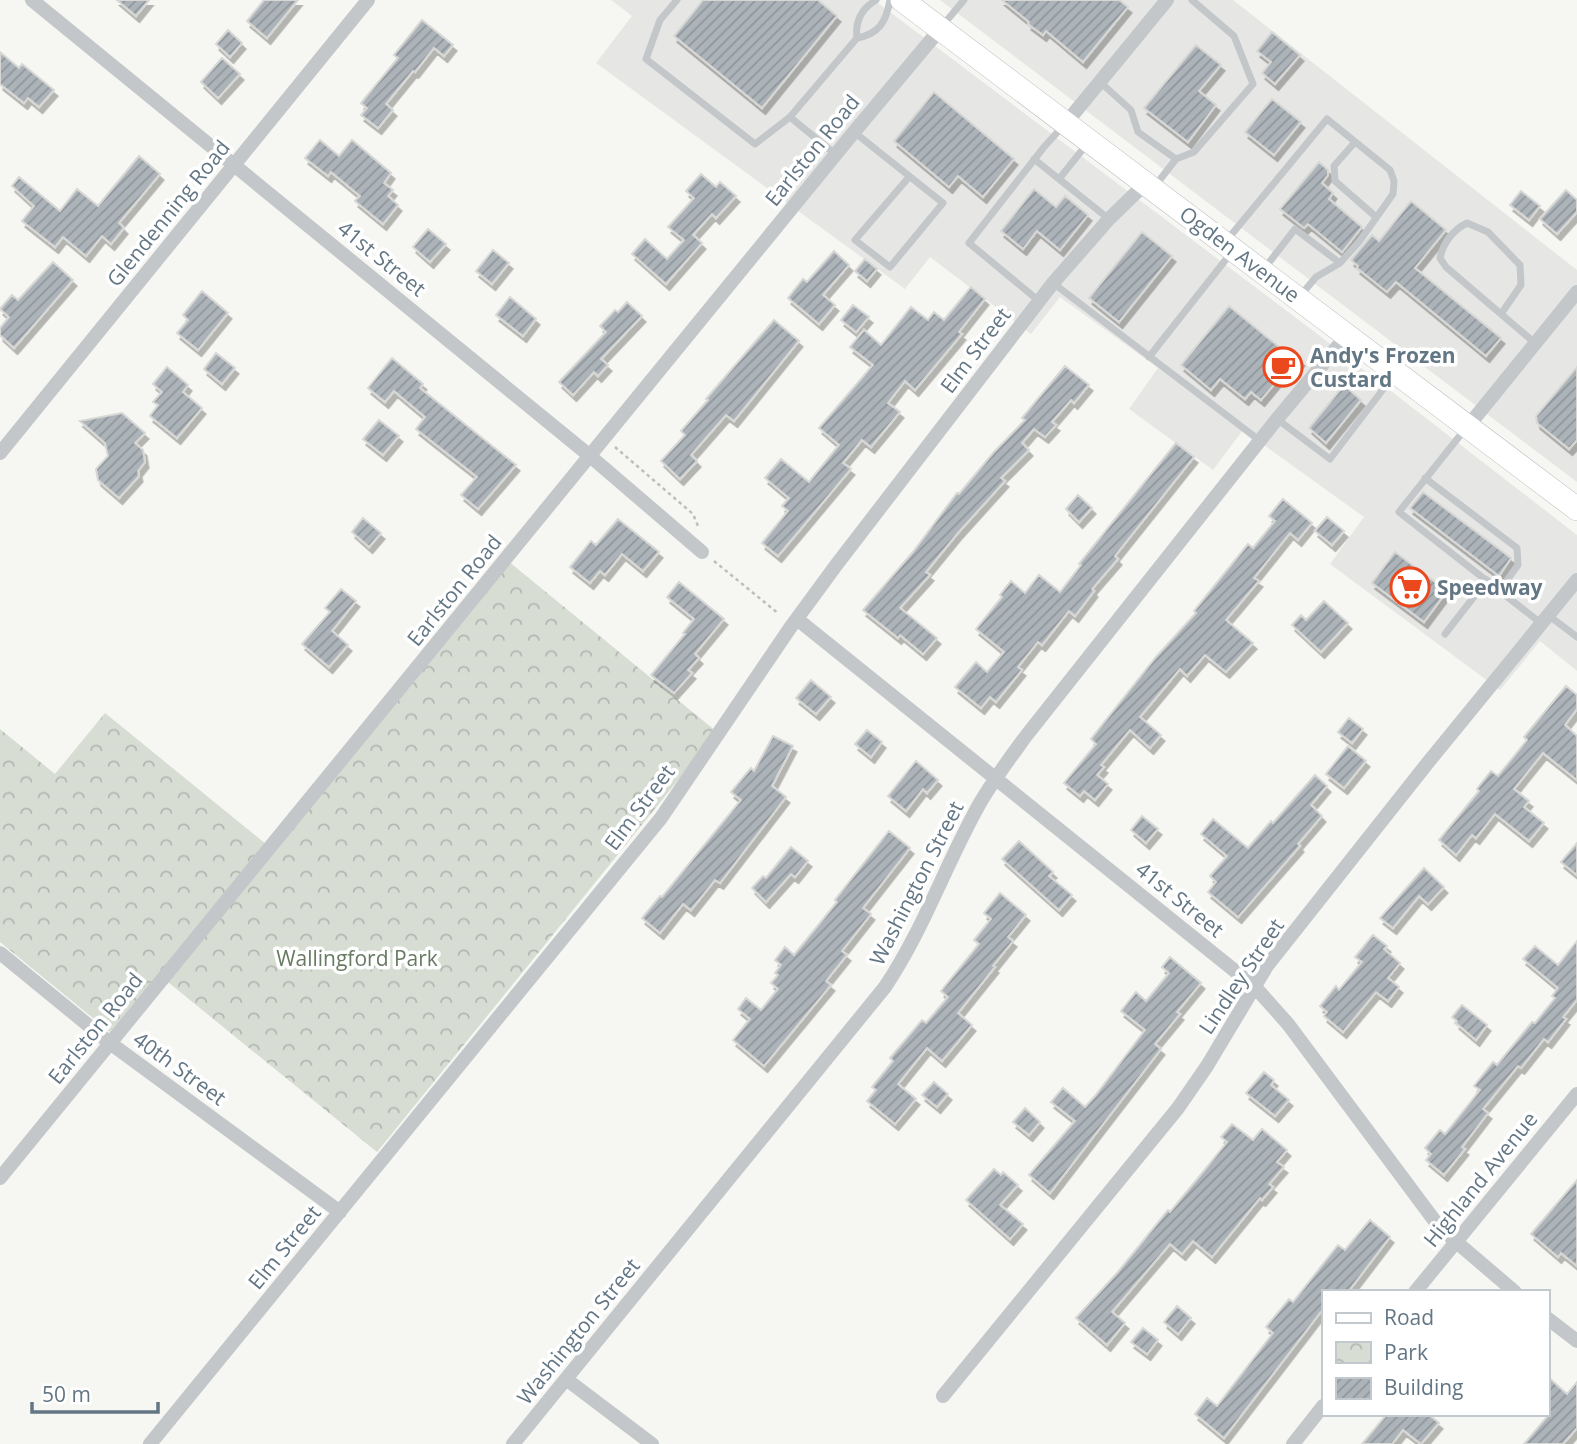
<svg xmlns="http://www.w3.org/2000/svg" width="1577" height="1444" font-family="'Open Sans',sans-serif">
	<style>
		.built { fill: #e6e7e5 }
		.park { fill: url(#park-crowns) }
		.building { fill: url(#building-hatch); stroke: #d7d7d5; stroke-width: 2; filter: url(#shadow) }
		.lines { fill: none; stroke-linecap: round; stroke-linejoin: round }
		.primary-casing { stroke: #b6babe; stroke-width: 24 }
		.path { stroke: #bcbfc1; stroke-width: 2.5; stroke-dasharray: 3.5 3.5; stroke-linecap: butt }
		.service { stroke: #c3c7ca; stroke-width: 7 }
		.minor { stroke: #c3c7ca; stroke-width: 14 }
		.primary { stroke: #fff; stroke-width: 23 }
		.labels { text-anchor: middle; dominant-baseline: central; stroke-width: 7; stroke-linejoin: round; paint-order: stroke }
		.street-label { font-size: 21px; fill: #637684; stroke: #fff }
		.poi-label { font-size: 21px; font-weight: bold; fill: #637684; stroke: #fff; text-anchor: start }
		.park-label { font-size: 21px; fill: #687b62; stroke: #fff }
	</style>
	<defs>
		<pattern id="park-crowns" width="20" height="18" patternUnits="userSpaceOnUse" patternTransform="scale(1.75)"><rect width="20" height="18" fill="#d7ddd3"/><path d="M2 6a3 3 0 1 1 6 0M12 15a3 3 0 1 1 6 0" fill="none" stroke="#b2b8b1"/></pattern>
		<pattern id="building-hatch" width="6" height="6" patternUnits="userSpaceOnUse" patternTransform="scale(1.75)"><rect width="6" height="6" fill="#acb4b9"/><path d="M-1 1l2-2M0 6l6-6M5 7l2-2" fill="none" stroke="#90979c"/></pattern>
		<filter id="shadow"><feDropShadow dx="3.5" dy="6" stdDeviation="0" flood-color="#0004"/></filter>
	</defs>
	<rect width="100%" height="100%" fill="#f6f6f2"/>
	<path class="built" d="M611,0H874L1316,333L1577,535V671L1540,641L1500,690L1330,564L1364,517L1243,430L1213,470L1129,409L1158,368L1060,297L1031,334L930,257L905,289L596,63L632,16Z
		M940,0H1233L1577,270V482Z"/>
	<path class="park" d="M508,561L717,732L377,1152L158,974L110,1032L0,942V729L55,774L105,713L272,849Z"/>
	<path class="building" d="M117,0H149L136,16Z
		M264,0H298L267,38L247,21Z
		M703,0H818L837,16L762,108L674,36Z
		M1002,0H1119L1128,7L1083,62L1046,31L1043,35L1028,24L1029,22Z
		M422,20L453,45L444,56L434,48L415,72L413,71L386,104L393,110L378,128L361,115L367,108L361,103L398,58L394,55Z
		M228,30L242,43L230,57L216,44Z
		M1272,32L1300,55L1275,84L1262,73L1271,62L1257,51Z
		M1196,45L1221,65L1199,91L1216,105L1188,142L1144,108Z
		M0,52L19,68L22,64L54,90L39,107L28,98L24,103L0,84Z
		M222,58L240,74L218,98L201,82Z
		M934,92L1014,159L983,197L958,176L949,187L894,141Z
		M1272,99L1301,122L1274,155L1245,132Z
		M320,140L339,156L352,140L391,173L384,183L393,190L388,196L398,205L383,224L355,201L360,196L331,172L328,176L305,158Z
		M139,156L160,174L119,223L124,228L111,244L102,236L86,256L63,237L55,247L22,221L34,206L12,186L19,177L60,211L77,189L98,206Z
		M1319,162L1328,170V175L1322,183L1333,193L1329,199L1362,227L1342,252L1308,224L1304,228L1280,209Z
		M701,174L716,187L720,182L736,196L716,218L712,214L693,235L702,243L666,284L632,254L645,239L667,259L684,240L668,227L694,198L686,191Z
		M1034,189L1056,207L1065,196L1088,215L1060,250L1037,231L1023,249L1001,231Z
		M1566,190L1577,200V212L1557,234L1540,219Z
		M1521,191L1540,206L1529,220L1510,205Z
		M1411,201L1446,230L1415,268L1501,338L1486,356L1396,282L1387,292L1357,268L1358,266L1351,260L1372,235L1379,241Z
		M428,229L446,244L430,262L413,247Z
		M1142,232L1172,256L1119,322L1089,298Z
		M493,250L509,263L492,284L476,271Z
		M834,251L849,265L823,295L835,305L819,324L788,298L803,279L807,282Z
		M865,259L877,269L867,281L855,271Z
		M53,262L73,280L14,348L0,335V328L9,317L0,309L12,295L18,300Z
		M971,287L985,299L959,332L962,334L915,390L905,381L888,403L900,412L871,447L862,440L843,463L851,469L778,556L762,543L788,511L782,506L789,498L765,478L781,459L809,482L839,445L819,428L873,365L850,347L864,330L881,345L911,307L928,320L934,312L944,320Z
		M202,291L228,313L198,350L177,333L188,320L183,315Z
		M510,297L536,319L523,336L496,315Z
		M627,302L642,316L601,359L608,365L598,376L594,372L573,395L559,382L606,332L600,326L615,310L618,312Z
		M853,305L869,317L856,332L841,320Z
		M1229,306L1284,351L1287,348L1301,360L1285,379L1281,376L1261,400L1251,392L1245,399L1220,379L1211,390L1181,365Z
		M774,320L799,341L734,421L726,415L691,455L697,461L680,479L661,461L685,435L681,431L708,400L706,399Z
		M216,353L235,368L222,384L204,369Z
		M392,358L423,384L420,388L516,465L478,509L461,495L477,477L416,429L425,417L394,391L385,402L368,388Z
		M1065,366L1089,385L1074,403L1071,400L1052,422L1056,425L1045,437L1034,429L1022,443L1029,450L1001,478L1005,481L957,534L926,572L930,575L900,608L937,638L923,654L900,635L898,638L863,610L913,552L957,493L959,494L994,452L1025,420L1022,418Z
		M167,367L188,385L183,392L202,408L177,438L150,416L158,405L153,402L162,392L153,384Z
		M1577,367V440L1569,449L1537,423L1536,416Z
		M1344,385L1361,400L1326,443L1309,428Z
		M122,413L145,433L135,443L143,450L145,462L138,471L139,476L119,498L98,480L96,469L108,456L105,443L80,421Z
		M379,420L399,436L383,455L363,439Z
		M1176,443L1194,457L1115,556L1118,559L1092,589L1094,591L1075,616L1069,611L1042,645L1038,642L1018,667L1022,670L996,702L990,697L981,708L955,687L976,662L987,672L1004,652L976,629L1002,597L1000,595L1011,581L1025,593L1039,575L1060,592L1081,565L1079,564Z
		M1423,492L1511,558L1499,576L1410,508Z
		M1078,495L1092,508L1079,522L1066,509Z
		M1283,499L1312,523L1298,540L1290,533L1254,578L1259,581L1226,620L1253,643L1226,672L1205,655L1187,676L1180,669L1140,717L1161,735L1150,748L1130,730L1101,765L1104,767L1097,775L1108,784L1095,800L1084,791L1080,796L1064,783L1096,744L1091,739L1156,657L1196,613L1194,611L1248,544L1253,548L1275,521L1269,516Z
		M1327,517L1344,531L1332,545L1315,531Z
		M363,518L381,533L369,547L352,532Z
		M618,519L659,552L643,571L622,554L605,575L600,571L590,583L570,567L591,541L596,545Z
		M1395,552L1447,591L1424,622L1372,583Z
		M679,582L724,619L695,654L699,658L688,670L692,673L674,693L651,675L685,634L683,633L694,619L667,597Z
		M341,589L356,601L332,631L348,645L329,667L302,644L330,612L325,608Z
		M1324,601L1348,623L1321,652L1292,625L1301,615L1306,620Z
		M811,680L831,697L816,714L796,698Z
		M1566,686L1577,695V709L1565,725L1577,736V780L1543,753L1514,789L1529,801L1524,807L1544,823L1529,841L1495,814L1476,838L1472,835L1456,855L1439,840L1479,791L1477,789L1491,771L1498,776L1527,740L1524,737Z
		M1349,718L1363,729L1352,743L1338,732Z
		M867,730L882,742L871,757L855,744Z
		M773,736L793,746L772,786L786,797L720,883L715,880L691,910L683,904L660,933L642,918L660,896L662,897L741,800L731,792L751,768L754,771Z
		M1348,746L1366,761L1344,788L1326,774Z
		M916,761L938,780L927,793L923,789L906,811L888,796Z
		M1315,775L1327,786L1311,805L1322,816L1298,844L1300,846L1238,917L1208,892L1216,882L1210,876L1227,856L1201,834L1213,819L1248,848L1271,821L1273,823Z
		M1142,816L1158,829L1146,843L1131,830Z
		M889,831L910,848L863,908L871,914L842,951L847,955L826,981L831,985L764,1066L733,1040L750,1019L738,1009L746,998L761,1010L778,989L771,983L778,975L775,973L781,965L775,960L785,947L794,955L837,902L835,900Z
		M1019,841L1053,872L1049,876L1072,895L1059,910L1002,859Z
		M1577,843V875L1561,862Z
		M791,847L808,861L795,877L791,874L766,902L752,888L763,876L766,878Z
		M1424,868L1444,887L1428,904L1419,896L1393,928L1380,918Z
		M1000,893L1026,915L1008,937L1013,941L993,966L995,967L958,1013L972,1025L942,1061L927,1048L898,1084L916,1099L895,1124L867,1101L876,1090L872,1087L893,1061L890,1058L922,1020L926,1023L948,997L941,991L979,944L974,940L991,919L984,913Z
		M1373,935L1387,946L1384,949L1400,963L1388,978L1399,987L1388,1001L1376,992L1343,1032L1324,1016L1327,1012L1320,1006L1336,986L1339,990L1362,962L1355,957Z
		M1577,941V1000L1563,1017L1566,1019L1548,1042L1544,1039L1521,1068L1518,1066L1483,1109L1488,1113L1462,1147L1465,1149L1444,1175L1426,1160L1431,1154L1425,1148L1440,1130L1445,1134L1480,1090L1474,1086L1493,1062L1497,1065L1532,1022L1535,1023L1555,998L1552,996L1558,988L1523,959L1535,946L1558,965Z
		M1170,957L1201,983L1177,1012L1180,1014L1155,1044L1161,1049L1050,1193L1029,1175L1075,1121L1051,1102L1063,1088L1085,1107L1095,1096L1145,1030L1121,1011L1136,992L1146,1001L1169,973L1162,967Z
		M1462,1005L1487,1025L1476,1040L1456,1023L1457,1021L1452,1017Z
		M1264,1072L1274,1080L1271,1085L1289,1100L1275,1116L1246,1093Z
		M934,1082L948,1094L937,1107L922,1095Z
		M1025,1108L1040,1122L1029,1135L1013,1122Z
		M1232,1124L1253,1140L1262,1129L1287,1150L1277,1162L1284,1167L1269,1184L1273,1187L1262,1200L1260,1198L1212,1257L1193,1241L1182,1254L1170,1244L1112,1312L1125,1323L1107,1345L1076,1318L1118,1272L1168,1210L1170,1212L1203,1172L1227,1142L1221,1137Z
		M994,1169L1001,1175L1003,1172L1018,1185L1000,1205L1023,1224L1010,1239L966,1200Z
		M1577,1180V1266L1561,1253L1558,1257L1531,1234Z
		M1370,1220L1390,1237L1348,1292H1323V1309L1224,1438L1195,1414L1207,1398L1217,1406L1273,1333L1266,1327L1289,1299L1293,1302L1338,1245L1345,1250Z
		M1177,1306L1191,1318L1178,1334L1164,1322Z
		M1143,1328L1158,1340L1147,1354L1131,1342Z
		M1547,1376L1567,1394L1577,1382V1428L1563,1444H1524L1547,1417Z
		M1387,1414H1428L1439,1423L1421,1444L1403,1430L1392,1444H1362Z"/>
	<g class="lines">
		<g class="primary-casing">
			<path id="primary" d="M902,0L1577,509"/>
		</g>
		<path class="path" d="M615,447L693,514L698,526
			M714,561L779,614"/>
		<path class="service" d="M677,0L660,20L646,59L755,144L790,117
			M943,25L964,0
			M857,38C855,22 861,9 876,0
			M1100,82L1131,110L1138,132L1176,159
			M854,132L943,203L890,267L855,240L909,177
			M1355,142L1334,166L1335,181L1376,217
			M835,154L790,117L857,38C879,34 886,22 890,0
			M1034,159L1109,219
			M1059,179L1087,144
			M1155,186L1176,159L1194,152L1253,84L1234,36L1192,0
			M1227,240L1327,119L1390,170L1394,181L1393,194L1359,242L1340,263L1316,277L1301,295
			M1264,269L1295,229L1340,263
			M1053,283L1259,440
			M1039,301L969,243L1044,147L1063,126
			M1501,314L1521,285L1520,265L1488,232L1467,223C1453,230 1443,243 1440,258L1446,267L1535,343
			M1149,357L1231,253
			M1277,419L1330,459L1394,375
			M1466,428L1399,512L1542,624
			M1425,478L1517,548L1518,565L1500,590
			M1548,615L1577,637
			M1445,634L1487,580"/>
		<path class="minor" d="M32,0L590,456L702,552
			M1066,123L1167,0
			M1469,425L1577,292
			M0,453L368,0
			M797,619L1255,987L1288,1024L1440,1228L1515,1292
			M0,953L110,1043L340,1212
			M0,1178L854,132L941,28
			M1415,1292L1577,1094
			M1547,1318L1577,1341
			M566,1379L652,1444
			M943,1396L1178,1108L1207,1066L1267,966L1430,760L1577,580
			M150,1444L661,818L790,628L837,564L1053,283L1109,219L1146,183
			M513,1444L885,987C924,929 946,863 980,803C994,779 1010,758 1026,736L1277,419L1348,334
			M1293,1444L1323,1406"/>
		<use href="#primary" class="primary"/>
	</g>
	<defs>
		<g id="cafe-ring" transform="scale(2.0125)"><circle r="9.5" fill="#fff" stroke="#eb481d" stroke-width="1.5"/><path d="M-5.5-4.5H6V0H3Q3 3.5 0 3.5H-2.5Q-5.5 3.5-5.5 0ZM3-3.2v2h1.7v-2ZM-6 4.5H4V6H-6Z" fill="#eb481d"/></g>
		<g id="supermarket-ring" transform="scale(2.0125)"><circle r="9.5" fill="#fff" stroke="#eb481d" stroke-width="1.5"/><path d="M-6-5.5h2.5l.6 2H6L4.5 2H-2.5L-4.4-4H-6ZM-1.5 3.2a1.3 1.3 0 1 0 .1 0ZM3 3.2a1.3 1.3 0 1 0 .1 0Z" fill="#eb481d"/></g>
	</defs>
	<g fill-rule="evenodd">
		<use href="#cafe-ring" x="1283" y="367"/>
		<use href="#supermarket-ring" x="1410" y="587"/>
	</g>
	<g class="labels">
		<g class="street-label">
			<text transform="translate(812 150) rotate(-51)">Earlston Road</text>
			<text transform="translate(168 213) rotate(-51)">Glendenning Road</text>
			<text transform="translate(1240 254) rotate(37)">Ogden Avenue</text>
			<text transform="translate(382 258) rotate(39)">41st Street</text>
			<text transform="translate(975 350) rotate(-53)">Elm Street</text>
			<text transform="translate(454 590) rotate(-51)">Earlston Road</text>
			<text transform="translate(639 807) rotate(-53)">Elm Street</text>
			<text transform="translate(916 883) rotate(-63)">Washington Street</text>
			<text transform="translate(1180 899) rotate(39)">41st Street</text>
			<text transform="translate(1241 976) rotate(-56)">Lindley Street</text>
			<text transform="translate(95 1028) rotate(-51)">Earlston Road</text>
			<text transform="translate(180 1068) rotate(36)">40th Street</text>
			<text transform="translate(1480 1179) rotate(-51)">Highland Avenue</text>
			<text transform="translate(284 1247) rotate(-51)">Elm Street</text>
			<text transform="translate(578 1331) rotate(-51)">Washington Street</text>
		</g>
		<g class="poi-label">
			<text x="1310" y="355">Andy's Frozen<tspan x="1310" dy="24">Custard</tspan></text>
			<text x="1437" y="587">Speedway</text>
		</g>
		<g class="park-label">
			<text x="357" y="958">Wallingford Park</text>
		</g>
	</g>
	<rect x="1322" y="1290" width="228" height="126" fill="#ffffff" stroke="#c1c8ce" stroke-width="2"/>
	<rect x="1336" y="1313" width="35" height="10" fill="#ffffff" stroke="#c1c8ce" stroke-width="2"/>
	<text x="1384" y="1325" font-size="21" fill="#637684">Road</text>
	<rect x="1336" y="1342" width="35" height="21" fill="url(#park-crowns)" stroke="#c1c8ce" stroke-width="2"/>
	<text x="1384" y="1360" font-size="21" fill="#637684">Park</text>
	<rect x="1336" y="1378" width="35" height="21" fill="url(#building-hatch)" stroke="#c1c8ce" stroke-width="2"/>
	<text x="1384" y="1395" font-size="21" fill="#637684">Building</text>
	<path d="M32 1402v10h126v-10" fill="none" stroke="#637684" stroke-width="3.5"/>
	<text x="42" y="1402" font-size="21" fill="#637684" stroke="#ffffff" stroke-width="5" paint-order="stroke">50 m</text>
</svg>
